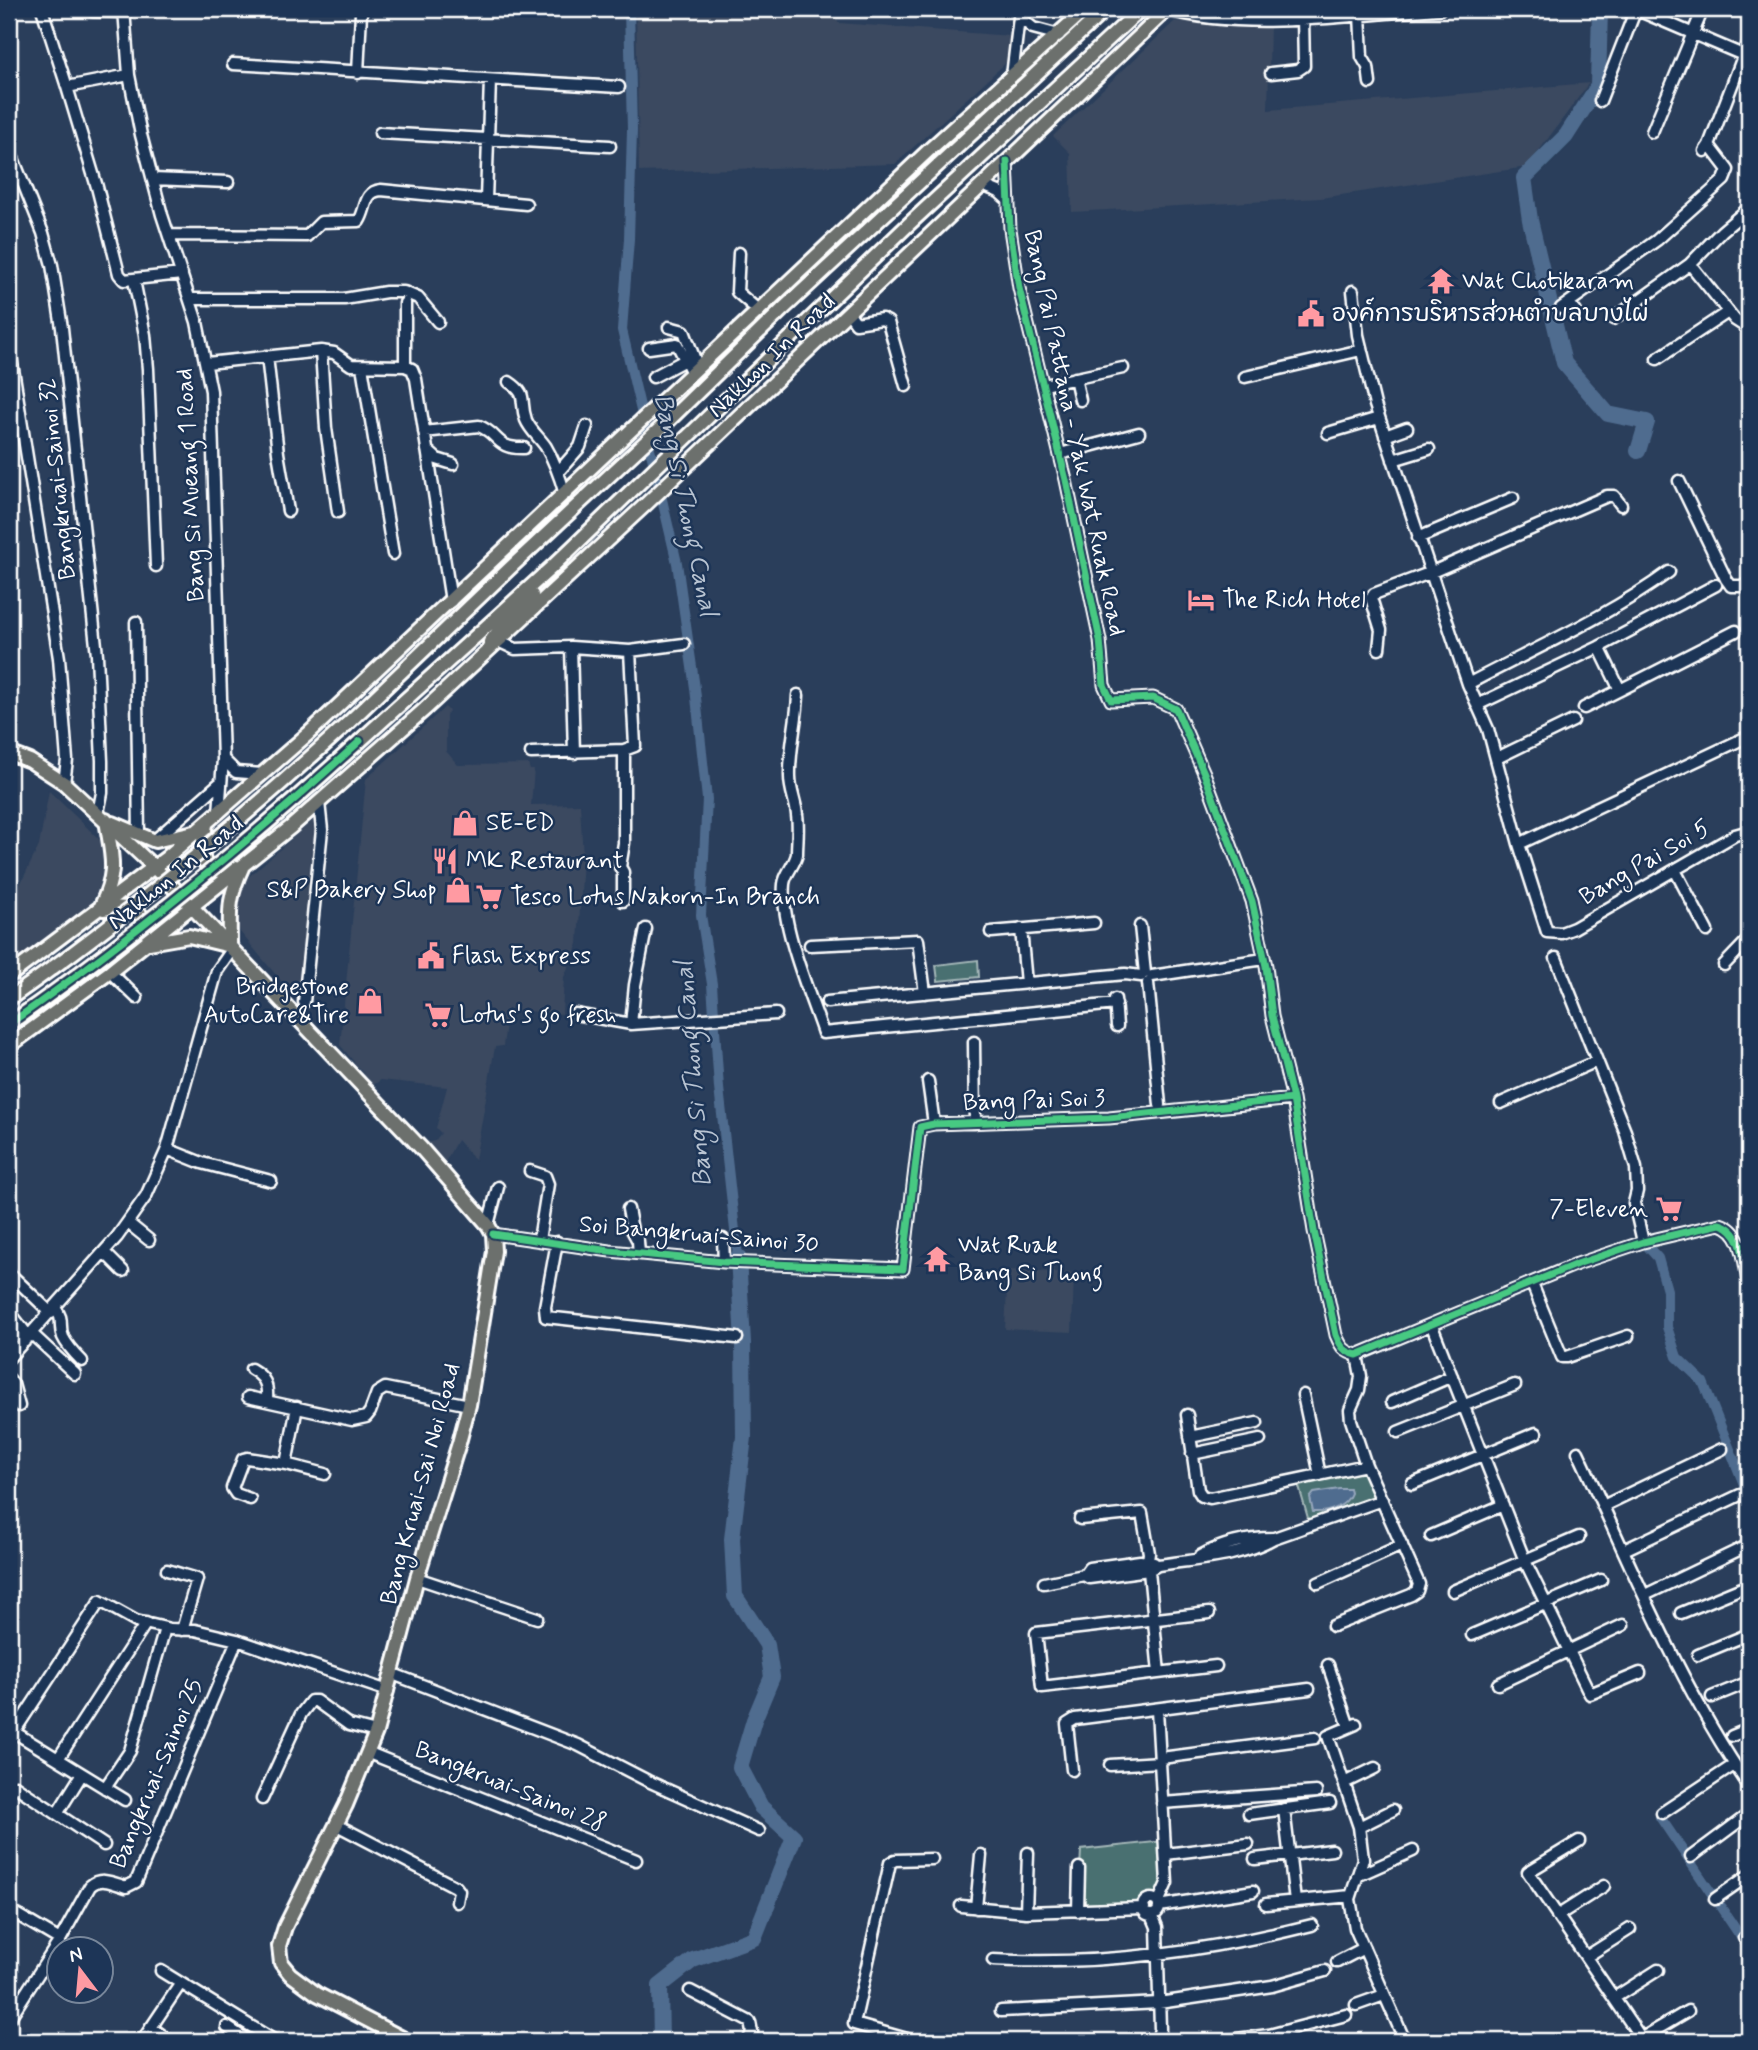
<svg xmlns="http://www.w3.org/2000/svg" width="1758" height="2050" font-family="Mynerve,'Playpen Sans Thai',sans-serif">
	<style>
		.built { fill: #3a4960 }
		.green { fill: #4a6f71; stroke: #a4b7b8; stroke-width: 2 }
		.water { fill: #506c8f; stroke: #96a7bc; stroke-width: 2 }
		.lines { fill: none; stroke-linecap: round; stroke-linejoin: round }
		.canal { stroke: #506c8f; stroke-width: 10 }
		.river { stroke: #506c8f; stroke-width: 16 }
		.minor-casing { stroke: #fff; stroke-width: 15 }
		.major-casing { stroke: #fff; stroke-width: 18 }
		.minor { stroke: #1d3557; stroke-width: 10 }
		.major { stroke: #6c706d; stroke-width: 12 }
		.major-bridge-casing { stroke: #fff; stroke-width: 18; stroke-linecap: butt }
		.major-bridge { stroke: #6c706d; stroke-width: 12 }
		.cycleway-casing { stroke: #1d3557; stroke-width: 11 }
		.cycleway { stroke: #46c982; stroke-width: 7 }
		.labels { text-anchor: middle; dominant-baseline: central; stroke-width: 5; stroke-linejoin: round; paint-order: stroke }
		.poi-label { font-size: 24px; fill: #fff; stroke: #1d3557; text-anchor: start }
		.street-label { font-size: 24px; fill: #fff; stroke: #1d3557 }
		.water-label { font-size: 26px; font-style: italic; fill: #b9c4d2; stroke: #1d3557 }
	</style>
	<rect width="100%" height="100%" fill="#2a3e5b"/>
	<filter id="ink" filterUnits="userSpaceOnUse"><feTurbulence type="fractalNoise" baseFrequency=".0143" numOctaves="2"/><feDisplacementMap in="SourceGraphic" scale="14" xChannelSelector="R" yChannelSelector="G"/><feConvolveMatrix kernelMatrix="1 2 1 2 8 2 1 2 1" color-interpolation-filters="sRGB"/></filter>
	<g filter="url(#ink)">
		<path class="built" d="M636,9H825L839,23L1011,36L1009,60L895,164L639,172Z
			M1175,21L1270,26L1268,110L1589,83L1527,167L1321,198L1072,212L1070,153L1053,136Z
			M445,707L449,711L446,715V751L458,765L528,764L530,770H534L531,805L580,804L583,858L578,944L564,977L562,1014L508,1009L503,1046L495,1047L475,1160L457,1140L443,1166L425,1143L435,1141L441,1133L436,1128L447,1087L381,1080L373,1085L340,1045L366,779Z
			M49,791L100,840L108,869L91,904L9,965V907L39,846Z
			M319,815L297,1000L240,932L234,919L238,891L246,879Z
			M1008,1270L1074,1273L1072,1332L1005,1329Z"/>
		<path class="green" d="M978,960L979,977L938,981L936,965Z
			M1366,1465L1382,1500L1312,1532L1297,1480Z
			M1164,1841L1167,1883L1158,1903L1152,1899L1144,1904L1078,1911L1081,1850Z"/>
		<path class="water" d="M1339,1489H1350L1351,1493C1346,1507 1328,1513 1313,1512L1310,1498L1314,1493Z"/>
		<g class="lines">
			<path class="canal" d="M629,9L632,130L629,239L622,330L677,563L695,688L707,799L701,915L712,984L719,1088L738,1257
				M1648,1247L1658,1258L1667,1290V1327L1677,1357L1703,1382L1749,1497
				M1660,1817L1749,1949"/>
			<path class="river" d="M1600,9L1598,86L1566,136L1524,178L1530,220L1564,363L1608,414L1647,422L1638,451
				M661,2041L660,1986L693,1960L754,1938L794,1837L761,1807L740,1767L754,1720L772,1677L767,1645L735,1596L732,1539L744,1437L743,1342L738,1257"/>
			<g class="minor-casing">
				<path id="minor" d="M42,9L67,87L129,75
					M124,9L129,75L141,135L162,215L197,322L211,391L223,759L219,813
					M1635,9L1743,55
					M1167,10C1252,32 1352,14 1440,9
					M93,11L125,12
					M1360,14L1362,57L1368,67L1370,83
					M1019,17L1033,28L1059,35
					M233,64L619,87
					M358,73L361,13
					M1271,73L1298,70L1304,66L1303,18
					M1012,76L1020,9
					M67,87L97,187L119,274L124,280L182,274
					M1600,101L1636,9
					M1652,132L1703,9
					M380,133L610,146
					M1709,145L1749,41
					M9,148L43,233L52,265L62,328L97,655L102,761V793L98,813
					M1007,161L1010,229L1019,288L1066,480L1100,640L1104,685L1111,700L1153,698L1176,709L1204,773L1252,901L1266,966L1272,1016L1293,1099L1314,1231L1336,1335C1341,1347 1344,1352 1357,1355L1577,1264L1643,1242L1720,1224C1745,1231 1744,1265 1749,1287
					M153,179L228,182
					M982,185L999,192L1009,201
					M486,200L490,80
					M169,235L307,236L321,222L359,221C367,209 363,192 381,190L526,204
					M739,253L737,292L759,311
					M1690,264L1735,320L1749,329
					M134,280L145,335L148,369L156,566
					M1353,291L1358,335L1375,405L1468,684L1488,729L1519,844L1547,932L1561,933L1574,928L1735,835L1749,831
					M191,299H344L386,292H404L418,298L438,322
					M1569,303L1576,312
					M1561,308L1657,240L1724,180L1728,170L1709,145L1705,151
					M848,312L856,323L882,319L888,322L906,386
					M1613,319L1690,264L1722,231L1749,208
					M669,327L684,331L698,368
					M9,344L59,658L67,760L64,783
					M649,348L677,344L692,373
					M321,351L326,428L338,512
					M267,356L278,453L288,511
					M1657,359L1728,312
					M207,363L321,351L334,353L351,365L405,366L412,369L416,379L451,601
					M362,366L393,554
					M405,366V303
					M653,377L685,360
					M1245,377L1361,350
					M1075,378L1080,400
					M509,382C529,395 519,400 526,420C530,430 540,438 546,447C555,462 560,477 565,494
					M1044,385L1123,368
					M424,432L479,426C500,434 495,449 524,448
					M1328,433L1379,418
					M1385,436L1407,428
					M427,450L437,459L453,464
					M1060,454L1139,433
					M1393,460L1429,449
					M559,471L580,447L587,426
					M1679,481L1726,579L1731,586H1743L1749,583
					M1418,538L1513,498
					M136,622L139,835
					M500,642L515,649L571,647L630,651L635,746L624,750L531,753
					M571,647L574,753
					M1599,647L1620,690L1736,631
					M1379,649L1381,630L1371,598L1374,594L1432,572L1607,496H1614L1621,505
					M630,651L684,644
					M1468,684C1534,649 1609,616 1669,572
					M798,695C797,723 789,749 790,777C790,791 796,802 797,815C799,828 797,842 797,854C795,865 785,873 784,884C780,924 810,995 823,1033L1116,1004
					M1477,705L1599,647L1716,585
					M1584,708L1620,690
					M1497,758L1573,721
					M223,759L236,772L262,774
					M155,840L221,782
					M1519,844L1749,736
					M1675,870L1707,931
					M623,901V872L620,867L624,843V750
					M1140,926L1145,973
					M1021,929L1026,983
					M991,932L1094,923
					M810,945L918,940L925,993
					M1556,958L1625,1131L1636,1168L1637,1191L1634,1203L1643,1242
					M1724,965L1749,939
					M110,972L137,998
					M1152,976L1264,959
					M1148,983L1160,1105
					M1115,999L1117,1026
					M304,1002L322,830L319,802
					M827,1002L1125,974L1141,976
					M575,1014L631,1024L776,1014
					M631,1024L635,985L646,929
					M974,1042L975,1123
					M928,1081L934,1124
					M1501,1103L1597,1061
					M167,1149L202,1163L271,1181
					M530,1171L545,1176L548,1184L539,1240
					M628,1209L632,1230L638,1241L639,1254
					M128,1223L149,1240
					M488,1225L498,1187
					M493,1234L610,1251L724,1262L903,1269L920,1127L934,1124L1109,1118L1293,1099
					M723,1239L724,1262
					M557,1242L545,1307L546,1317L737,1338
					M104,1252L123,1271
					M9,1273L51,1313
					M1532,1284L1562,1357H1567L1628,1336
					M55,1308C65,1320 58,1325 63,1337C67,1346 75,1354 82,1361
					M9,1311L29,1337
					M9,1324L24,1342
					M1432,1326L1525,1561L1590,1694L1640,1673
					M32,1334L75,1374
					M9,1358L117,1237L146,1196L167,1149L217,971L233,948
					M251,1369C265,1377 268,1384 267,1400
					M9,1379L13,1384L19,1406
					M1303,1395L1320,1475
					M248,1397L352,1420L366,1417L370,1412L377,1393L385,1388L469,1405
					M1392,1402L1452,1376
					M297,1407L286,1464L325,1474
					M1187,1415L1198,1490L1202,1496L1210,1498L1366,1465
					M1398,1432L1515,1385
					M1190,1437L1257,1423
					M1578,1452C1631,1565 1678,1683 1749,1786
					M1192,1454L1260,1440
					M1412,1484L1536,1433
					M250,1499L236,1494L232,1488L243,1459L247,1458L286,1464
					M1603,1506L1722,1449
					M1080,1519L1142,1513L1149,1553L1148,1561L1159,1673
					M1431,1536L1503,1505
					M1624,1550L1740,1495
					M1200,1556C1223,1543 1248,1538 1273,1538
					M167,1570L197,1579L182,1630
					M1084,1575L1089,1568L1140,1561L1154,1563
					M417,1578L537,1618
					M1044,1583L1084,1575L1089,1578L1149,1570L1158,1565C1197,1559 1239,1558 1274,1538L1382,1500
					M1318,1583L1402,1545
					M1453,1591L1579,1537
					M1645,1595L1749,1545
					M1209,1613L1036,1633L1042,1687L1216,1666
					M1681,1613L1749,1585
					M1333,1626L1411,1595L1417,1591L1419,1584L1366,1465L1351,1420L1350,1410L1359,1390L1361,1376L1357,1355
					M1472,1635L1601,1580
					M1698,1655L1749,1634
					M1328,1665L1349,1727
					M393,1674L578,1745L648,1781L759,1831
					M1498,1684L1623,1625
					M9,1695L10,1694
					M1712,1697L1749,1682
					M1157,1710L1167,1883L1158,1903
					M1356,1724L1328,1736L1359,1827L1363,1859L1350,1899L1355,1928L1405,2041
					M1732,1736L1749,1729
					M369,1753L636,1860
					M1161,1758L1315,1738
					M58,1759L146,1623
					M1110,1765L1161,1762
					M1072,1770L1067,1724L1075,1719L1309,1689
					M1344,1783L1375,1768
					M15,1786L104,1845
					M105,1788L130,1751L165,1628
					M262,1799L301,1714L311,1701H316L349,1725L376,1732
					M125,1800L14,1732L100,1601L136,1621L170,1629L195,1630L237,1640L388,1691
					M1162,1803L1316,1792
					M1284,1809L1295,1901
					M1662,1813L1734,1765
					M57,1814L82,1774
					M1249,1814L1330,1803
					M337,1825L456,1887L459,1891L457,1902
					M1359,1827L1393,1810
					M1579,1841L1528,1872L1643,2041
					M1166,1854L1248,1844
					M1691,1857L1749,1814
					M1255,1859L1332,1850
					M1357,1876L1413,1851
					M1715,1899L1749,1875
					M1143 1907a8 8 0 1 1 16 0a8 8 0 1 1-16 0Z
					M1266,1904L1351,1896
					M961,1906L1026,1912L1144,1908
					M1159,1906L1253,1891
					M976,1908L981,1855
					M9,1910L60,1940
					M1078,1911L1079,1868
					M1026,1912L1028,1853
					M1152,1915L1157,1927L1160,2029L1157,2041
					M1557,1916L1604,1886
					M1744,1938L1749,1934
					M1586,1957L1630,1929
					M993,1960C1100,1966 1208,1951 1312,1925
					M1337,1962L1364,1948
					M161,1971L275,2041
					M690,1991L750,2022L752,2032L748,2041
					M1614,1998L1658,1970
					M1356,2005L1384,1995
					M1001,2011L1159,2003L1272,1986L1325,1971
					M9,2019L60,1940L90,1886C101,1876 113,1883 126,1887L136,1882L237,1640
					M151,2027L170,2041
					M227,2027L248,2041
					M907,2039L854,2024L890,1863L895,1860L932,1859
					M142,2041L181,1983
					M1220,2041L1269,2035L1346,2015
					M1637,2041L1688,2011"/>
			</g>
			<g class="major-casing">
				<path id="major" d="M490,642L505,623L532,595
					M346,725L510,568L665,424L782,310L1106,9
					M360,741L552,567L909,224L1141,9
					M9,753L30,761L64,783L154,867L421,1148L488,1225L493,1234L494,1251L469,1405L459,1443L417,1578L376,1732L346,1805L285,1927L279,1946L281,1963L290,1974L317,1994L408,2041
					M113,823L155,841L194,832
					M206,825C199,853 199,881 236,867
					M101,906C118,869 112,859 106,820
					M103,909C122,906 147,905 145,932
					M149,943L189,936L230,946
					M230,946C230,912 227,900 242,868
					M9,976L166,858L308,734L929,150L1086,9
					M9,1046L110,972L291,827L425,709L644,506L1168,9"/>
			</g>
			<use href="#minor" class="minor"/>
			<use href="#major" class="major"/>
			<g class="major-bridge-casing">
				<path id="major-bridge" d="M9,999C128,916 239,823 346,725
					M9,1024C132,938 248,843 360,741"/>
			</g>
			<use href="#major-bridge" class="major-bridge"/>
			<g class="cycleway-casing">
				<path id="cycleway" d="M1007,161L1010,229L1019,288L1066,480L1100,640L1104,685L1111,700L1153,698L1176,709L1204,773L1252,901L1266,966L1272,1016L1293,1099L1314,1231L1336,1335C1341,1347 1344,1352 1357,1355L1577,1264L1643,1242L1720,1224C1745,1231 1744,1265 1749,1287
					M9,1024C132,938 248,843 360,741
					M493,1234L610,1251L724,1262L903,1269L920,1127L934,1124L1109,1118L1293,1099"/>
			</g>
			<use href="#cycleway" class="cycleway"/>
		</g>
	</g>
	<defs>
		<g id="temple-bare" transform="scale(2.1)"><path d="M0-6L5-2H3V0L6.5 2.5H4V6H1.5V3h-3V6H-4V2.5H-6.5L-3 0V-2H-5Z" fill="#ff9aa2" stroke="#1d3557" stroke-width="2.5" paint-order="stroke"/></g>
		<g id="civic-bare" transform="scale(2.1)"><path d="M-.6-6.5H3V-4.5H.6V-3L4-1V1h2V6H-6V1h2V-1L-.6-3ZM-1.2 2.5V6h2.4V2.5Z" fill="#ff9aa2" stroke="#1d3557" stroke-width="2.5" paint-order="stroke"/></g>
		<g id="hotel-bare" transform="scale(2.1)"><path d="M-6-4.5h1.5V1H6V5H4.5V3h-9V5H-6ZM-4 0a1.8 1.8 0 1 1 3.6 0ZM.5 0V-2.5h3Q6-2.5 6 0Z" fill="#ff9aa2" stroke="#1d3557" stroke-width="2.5" paint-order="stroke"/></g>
		<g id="shop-bare" transform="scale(2.1)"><path d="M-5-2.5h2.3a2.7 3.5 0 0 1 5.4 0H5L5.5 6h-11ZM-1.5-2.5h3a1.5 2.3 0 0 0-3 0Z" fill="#ff9aa2" stroke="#1d3557" stroke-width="2.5" paint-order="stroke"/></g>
		<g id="restaurant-bare" transform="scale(2.1)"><path d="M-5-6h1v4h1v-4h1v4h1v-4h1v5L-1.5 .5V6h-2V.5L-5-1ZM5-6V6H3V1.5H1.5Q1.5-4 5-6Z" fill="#ff9aa2" stroke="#1d3557" stroke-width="2.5" paint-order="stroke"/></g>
		<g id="supermarket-bare" transform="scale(2.1)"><path d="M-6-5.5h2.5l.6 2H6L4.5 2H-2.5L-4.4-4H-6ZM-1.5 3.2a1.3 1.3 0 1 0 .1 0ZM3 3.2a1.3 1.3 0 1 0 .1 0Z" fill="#ff9aa2" stroke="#1d3557" stroke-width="2.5" paint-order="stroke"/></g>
	</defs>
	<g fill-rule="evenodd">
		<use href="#temple-bare" x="1441" y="281"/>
		<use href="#civic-bare" x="1311" y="314"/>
		<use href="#hotel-bare" x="1201" y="600"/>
		<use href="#shop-bare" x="465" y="823"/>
		<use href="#restaurant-bare" x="445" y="861"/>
		<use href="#shop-bare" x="458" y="890"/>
		<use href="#supermarket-bare" x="489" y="897"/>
		<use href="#civic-bare" x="431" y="956"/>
		<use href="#shop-bare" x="370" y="1001"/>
		<use href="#supermarket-bare" x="438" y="1015"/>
		<use href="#supermarket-bare" x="1669" y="1209"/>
		<use href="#temple-bare" x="937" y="1259"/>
	</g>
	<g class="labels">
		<g class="poi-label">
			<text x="1462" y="281">Wat Chotikaram</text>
			<text x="1332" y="314">องค์การบริหารส่วนตำบลบางไผ่</text>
			<text x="1222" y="600">The Rich Hotel</text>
			<text x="486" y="823">SE-ED</text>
			<text x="466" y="861">MK Restaurant</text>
			<text x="437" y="890" text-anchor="end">S&amp;P Bakery Shop</text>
			<text x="510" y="897">Tesco Lotus Nakorn-In Branch</text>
			<text x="452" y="956">Flash Express</text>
			<text x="349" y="987" text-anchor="end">Bridgestone<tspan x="349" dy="28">AutoCare&amp;Tire</tspan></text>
			<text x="459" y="1015">Lotus's go fresh</text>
			<text x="1648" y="1209" text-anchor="end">7-Eleven</text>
			<text x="958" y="1245">Wat Ruak<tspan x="958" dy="28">Bang Si Thong</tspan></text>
		</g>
		<g class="street-label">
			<text transform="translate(772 356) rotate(-44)">Nakhon In Road</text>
			<text transform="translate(1074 433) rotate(78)">Bang Pai Pattana - Yak Wat Ruak Road</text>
			<text transform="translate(58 479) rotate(-96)">Bangkruai-Sainoi 32</text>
			<text transform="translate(191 485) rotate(-93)">Bang Si Mueang 1 Road</text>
			<text transform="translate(1645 863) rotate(-30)">Bang Pai Soi 5</text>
			<text transform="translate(176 873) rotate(-39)">Nakhon In Road</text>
			<text transform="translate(1034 1101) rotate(-2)">Bang Pai Soi 3</text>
			<text transform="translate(699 1235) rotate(5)">Soi Bangkruai-Sainoi 30</text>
			<text transform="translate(421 1484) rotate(-75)">Bang Kruai-Sai Noi Road</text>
			<text transform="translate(157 1774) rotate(-67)">Bangkruai-Sainoi 25</text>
			<text transform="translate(510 1787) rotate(22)">Bangkruai-Sainoi 28</text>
		</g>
		<g class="water-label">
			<text transform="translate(685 505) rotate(78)">Bang Si Thong Canal</text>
			<text transform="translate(694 1074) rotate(-95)">Bang Si Thong Canal</text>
		</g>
	</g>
	<rect width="1758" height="2050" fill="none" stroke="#1d3557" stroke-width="35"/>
	<rect x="18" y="18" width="1723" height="2015" fill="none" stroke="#fff" stroke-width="2.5" filter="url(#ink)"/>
	<g transform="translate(80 1970) rotate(344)"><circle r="33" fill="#1d3557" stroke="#77869a" stroke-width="2"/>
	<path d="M0-5L12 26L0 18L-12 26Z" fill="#ff9aa2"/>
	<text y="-10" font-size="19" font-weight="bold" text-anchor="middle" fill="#ffffff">N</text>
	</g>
</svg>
